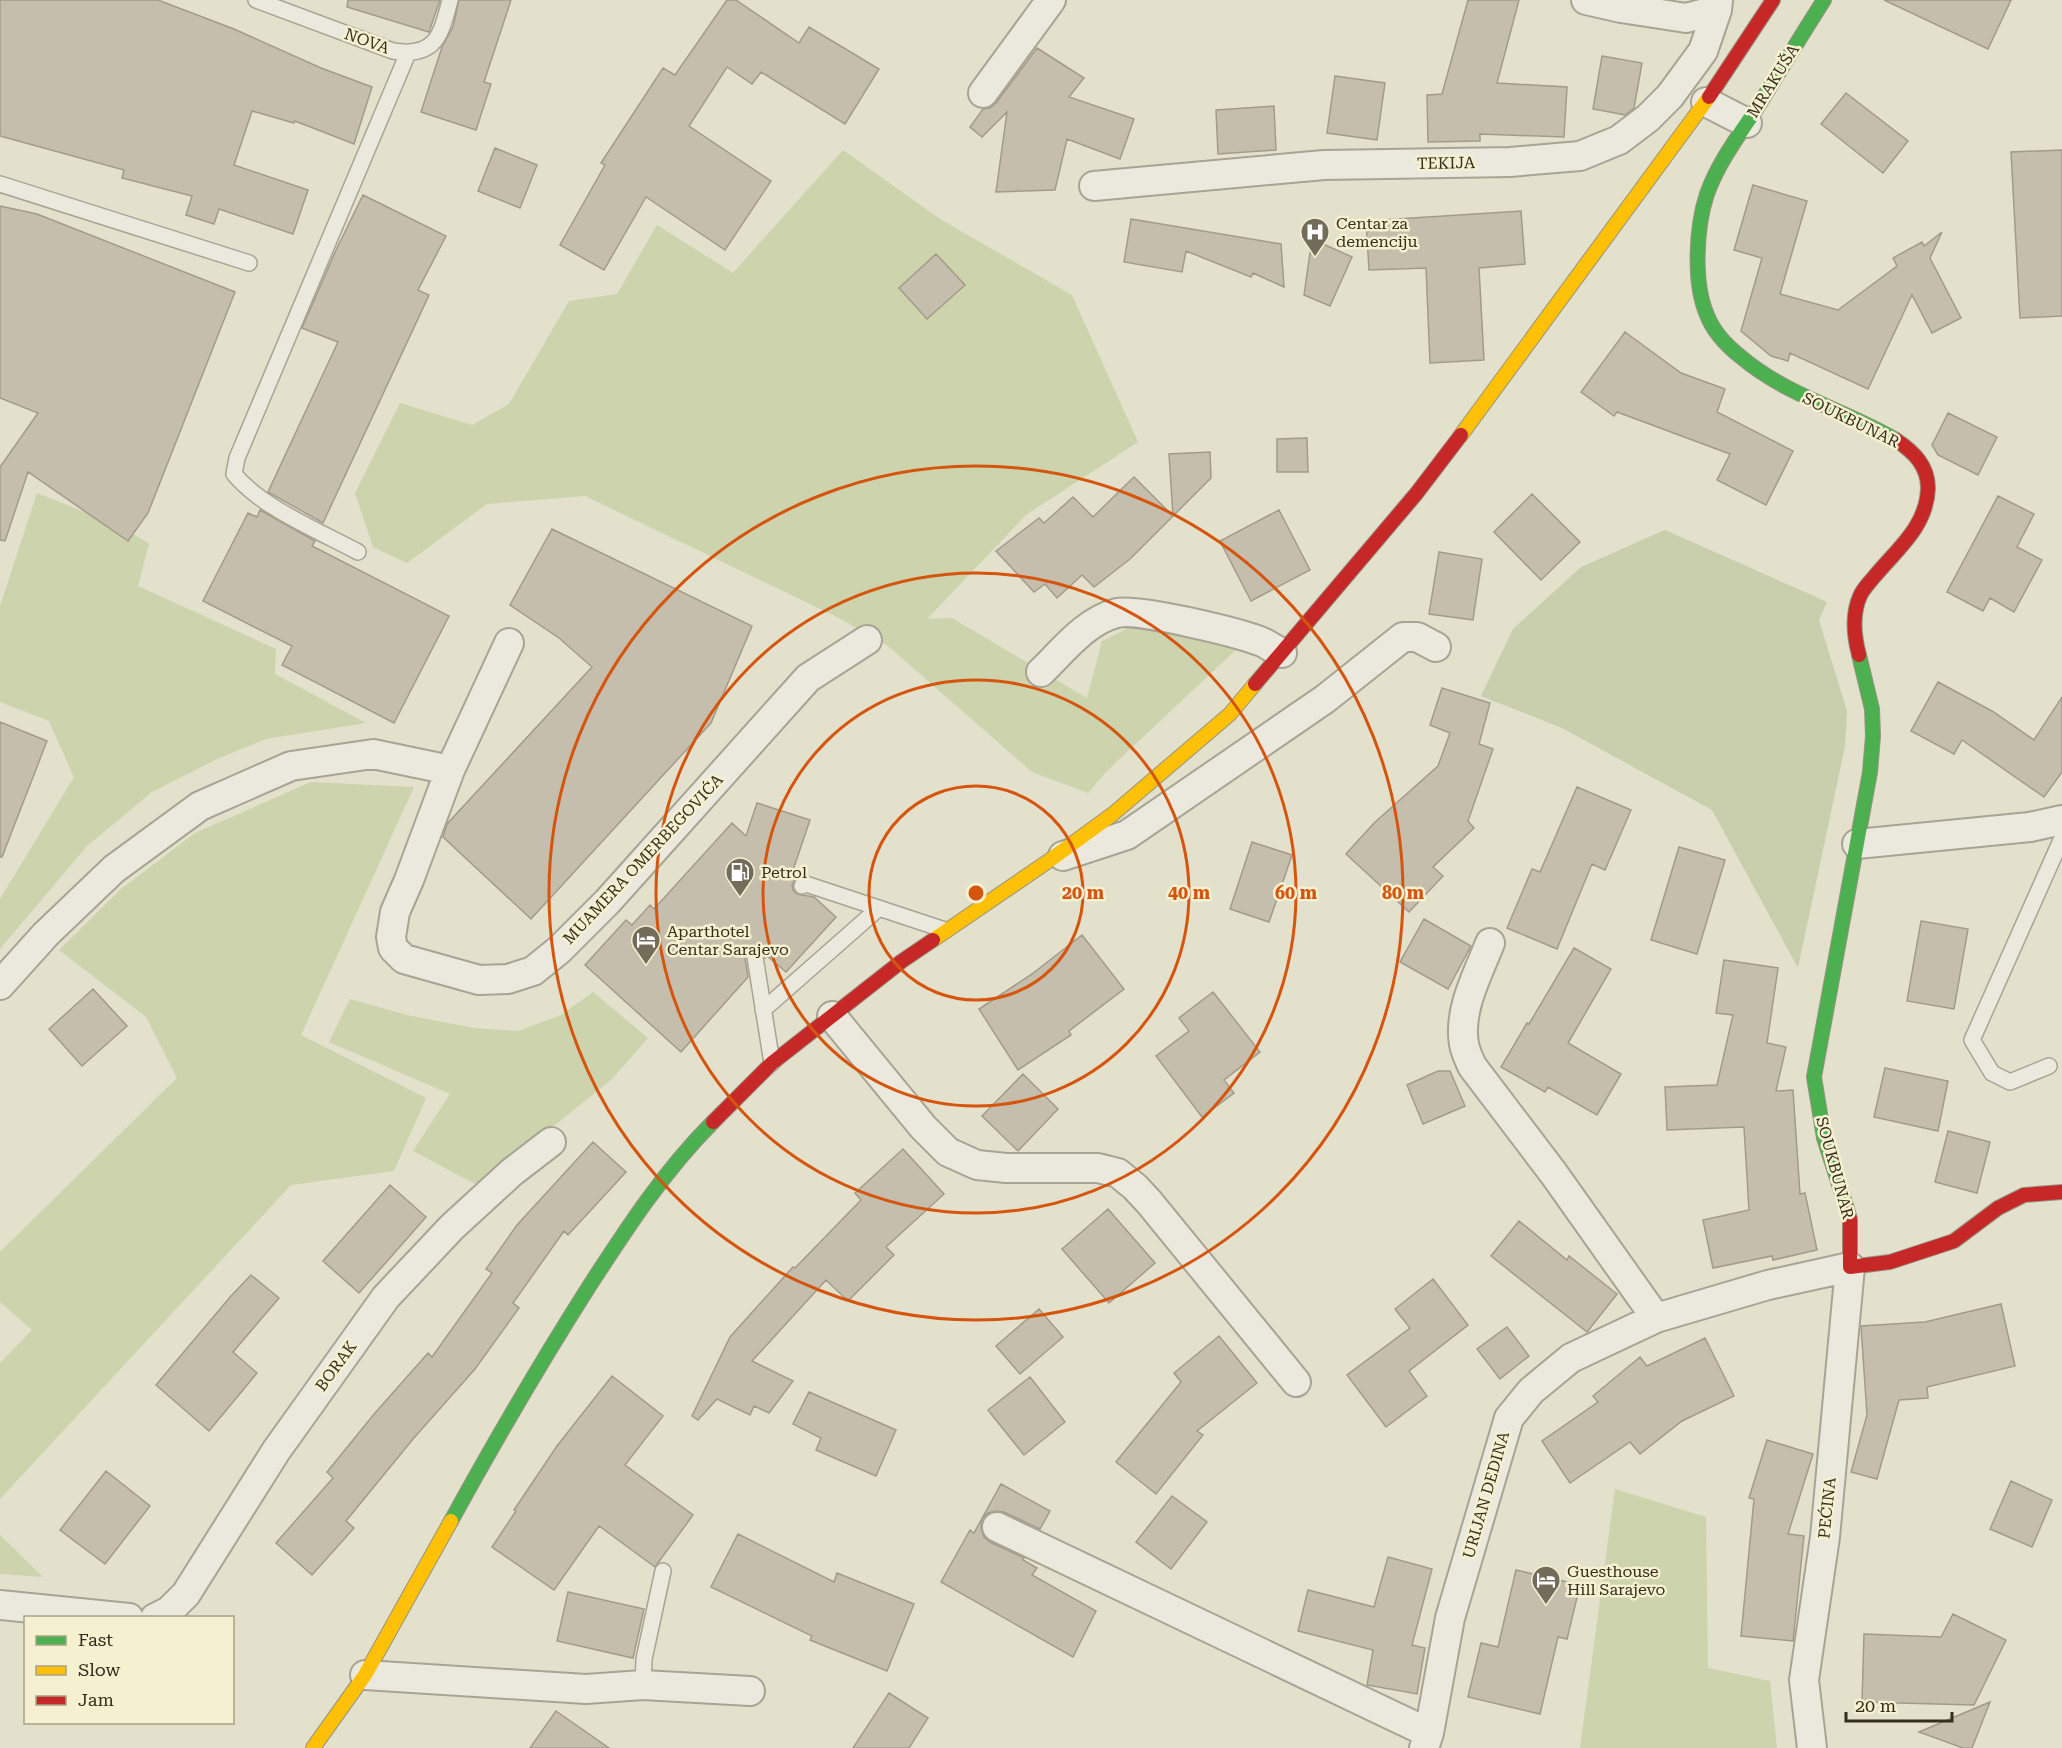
<svg xmlns="http://www.w3.org/2000/svg" width="2062" height="1748" font-family="'Roboto Serif',serif">
	<style>
		.green { fill: #cdd4ad }
		.cemetery { fill: #c9cead }
		.building { fill: #c6beac; stroke: #a39b8a; stroke-width: 1.5 }
		.lines { fill: none; stroke-linecap: round; stroke-linejoin: round }
		.lane-casing { stroke: #a8a494; stroke-width: 18 }
		.street-casing { stroke: #a8a494; stroke-width: 32 }
		.fast-casing { stroke: #979384; stroke-width: 16 }
		.slow-casing { stroke: #979384; stroke-width: 16 }
		.jam-casing { stroke: #979384; stroke-width: 16 }
		.lane { stroke: #ebe9dd; stroke-width: 15 }
		.street { stroke: #ebe9dd; stroke-width: 28 }
		.fast { stroke: #4caf50; stroke-width: 14 }
		.slow { stroke: #ffc107; stroke-width: 14 }
		.jam { stroke: #c62828; stroke-width: 14 }
		.ring { fill: none; stroke: #d6550e; stroke-width: 3 }
		.labels { text-anchor: middle; dominant-baseline: central; stroke-width: 5; stroke-linejoin: round; paint-order: stroke }
		.street-label { font-size: 16px; fill: #352d1d; stroke: #f4f0d0 }
		.poi-label { font-size: 16px; fill: #352d1d; stroke: #f4f0d0; text-anchor: start }
		.centre { fill: #d6550e; stroke: #f4f0d0; stroke-width: 3 }
		.ring-label { font-size: 18px; text-anchor: middle; font-weight: bold; fill: #d6550e; stroke: #f4f0d0; stroke-width: 5; stroke-linejoin: round; paint-order: stroke }
	</style>
	<rect width="100%" height="100%" fill="#e3e0cb"/>
	<path class="green" d="M843,150L940,219L1072,295L1138,442L1026,515L927,619L952,618L1087,698L1102,641L1152,617L1241,645L1108,770L1088,793L1032,772L888,646L839,618L585,496L487,504L407,563L373,547L355,493L400,403L472,425L509,404L569,301L617,294L657,225L733,273Z
		M37,493L82,511L113,520L149,544L138,586L276,649L275,674L366,723L266,739L217,759L152,792L87,846L0,949V899L74,777L49,721L0,702V606Z
		M311,782L414,787L301,1035L426,1098L394,1171L291,1185L0,1499V1363L32,1330L0,1302V1252L177,1078L146,1017L59,950L121,889L195,833Z
		M593,992L648,1038L611,1080L509,1162L484,1189L413,1151L450,1094L329,1042L350,999L407,1015L474,1028L518,1031L561,1015Z
		M1615,1489L1706,1517L1708,1668L1770,1681L1777,1748H1580Z
		M0,1535L43,1577L0,1574Z"/>
	<path class="cemetery" d="M1665,530L1827,602L1819,620L1847,711L1845,746L1798,968L1712,810L1562,728L1481,696L1513,629L1581,567Z"/>
	<path class="building" d="M0,0H158L234,29L321,68L372,87L354,144L295,121L294,123L252,111L234,165L308,190L293,234L219,209L214,224L186,215L192,196L122,178L124,170L0,136Z
		M348,0H440L429,32L347,7Z
		M459,0H511L484,82L491,84L476,130L421,112L442,47L453,27Z
		M727,0H736L799,43L809,27L879,69L845,124L761,72L752,84L727,67L689,126L771,181L725,250L646,197L604,270L560,245L605,165L601,163L663,68L675,75Z
		M1468,0H1519L1497,83L1567,87L1564,137L1480,134V141L1428,142L1427,95L1442,94Z
		M1884,0H2011L1988,49Z
		M1037,48L1084,78L1069,97L1134,119L1120,159L1067,139L1055,190L996,192L1007,112L982,137L970,127L983,109L990,108L996,103Z
		M1602,56L1642,63L1634,108L1625,115L1593,109Z
		M1335,76L1385,83L1377,140L1327,133Z
		M1846,93L1908,141L1883,173L1821,124Z
		M1274,106L1276,150L1218,154L1216,110Z
		M495,148L537,165L520,208L478,191Z
		M2062,150V316L2020,318L2011,152Z
		M1753,185L1807,201L1780,294L1838,310L1897,266L1893,258L1922,242L1924,246L1942,232L1930,258L1961,318L1932,333L1912,295L1868,389L1790,353L1788,361L1771,356L1741,331L1762,258L1734,250Z
		M363,195L446,236L418,290L429,295L323,523L268,492L338,342L302,328L336,250Z
		M0,206L37,214L235,292L148,513L128,541L28,472L5,541L0,540V467L38,413L0,398Z
		M1521,211L1525,264L1479,268L1484,360L1430,363L1426,268L1369,270L1366,221Z
		M1131,219L1281,244L1284,287L1253,273L1251,277L1186,251L1182,272L1124,262Z
		M1312,239L1352,257L1330,306L1304,295Z
		M936,254L965,285L927,319L899,288Z
		M1625,332L1681,373L1725,389L1717,412L1793,451L1766,505L1717,480L1730,454L1617,412L1614,416L1581,392Z
		M1948,413L1997,437L1978,475L1938,455L1932,445Z
		M1307,438L1308,472H1277V439Z
		M1210,452L1211,478L1173,516L1169,454Z
		M1134,477L1173,516L1130,559L1094,587L1082,575L1057,598L1045,584L1034,592L996,551L1039,518L1044,523L1073,497L1093,517Z
		M1532,494L1580,542L1541,580L1494,532Z
		M1998,496L2034,514L2017,547L2042,560L2014,612L1990,598L1983,611L1947,592Z
		M260,510L315,541L312,546L449,616L394,723L282,665L292,646L203,601L248,513L257,517Z
		M1279,510L1310,570L1251,601L1220,541Z
		M552,529L752,626L711,723L531,919L443,837L447,824L592,667L559,638L510,605Z
		M1439,552L1482,559L1473,620L1429,614Z
		M1938,682L1992,711L2034,740L2062,697V772L2044,797L1962,740L1954,754L1911,731Z
		M1442,688L1490,703L1479,744L1493,749L1468,821L1474,828L1433,867L1443,876L1409,912L1346,854L1374,823L1438,766L1450,733L1430,725Z
		M0,722L47,741L2,857H0Z
		M1577,787L1631,810L1605,870L1592,864L1557,949L1507,928L1532,869L1540,872Z
		M757,803L810,820L791,876L795,880L792,885L793,890L797,894L814,897L836,917L786,972L767,956L765,958L763,951L759,948H753L748,950L745,958L748,977L681,1052L585,965L626,920L632,925L650,905L654,909L732,823L746,836Z
		M1252,842L1292,855L1269,922L1230,909Z
		M1679,847L1725,860L1697,954L1651,940Z
		M1424,919L1471,946L1448,989L1400,962Z
		M1921,921L1968,929L1954,1009L1907,1001Z
		M1082,935L1124,989L1069,1031L1071,1035L1018,1070L979,1009L1032,974Z
		M1574,948L1611,969L1568,1043L1621,1074L1597,1115L1548,1087L1545,1092L1501,1067L1527,1023L1529,1024Z
		M1724,960L1778,968L1767,1043L1786,1047L1776,1091L1793,1090L1800,1194L1805,1193L1817,1250L1773,1260L1772,1256L1713,1268L1703,1220L1749,1210L1744,1127L1667,1130L1665,1087L1717,1085L1733,1015L1716,1013Z
		M93,989L127,1026L82,1066L49,1029Z
		M1213,992L1260,1052L1224,1080L1234,1093L1202,1117L1156,1056L1189,1031L1179,1018Z
		M1885,1068L1948,1081L1938,1131L1874,1117Z
		M1438,1071H1450L1465,1106L1423,1124L1407,1085Z
		M1023,1074L1058,1109L1018,1151L982,1116Z
		M1948,1131L1990,1142L1977,1193L1935,1182Z
		M593,1142L626,1172L568,1235L564,1231L513,1303L519,1308L475,1369L413,1439L346,1521L354,1528L312,1575L276,1543L333,1478L327,1472L375,1413L428,1353L432,1357L492,1273L486,1269L517,1225Z
		M903,1149L944,1194L886,1247L894,1255L848,1301L826,1280L752,1361L793,1381L769,1413L754,1406L750,1415L717,1399L698,1420L692,1416L730,1337L793,1267L795,1268L861,1200L855,1193Z
		M390,1185L426,1217L359,1293L323,1261Z
		M1108,1209L1155,1263L1109,1303L1062,1249Z
		M1519,1221L1567,1260L1569,1256L1617,1294L1587,1332L1491,1256Z
		M251,1275L279,1298L233,1352L257,1373L209,1431L156,1385L231,1296Z
		M1433,1279L1468,1325L1409,1371L1427,1396L1386,1427L1347,1375L1410,1328L1395,1309Z
		M2001,1304L2015,1366L1927,1387L1928,1398L1899,1400L1877,1479L1851,1472L1867,1415L1861,1326L1925,1322Z
		M1039,1309L1063,1337L1020,1374L996,1346Z
		M1507,1327L1529,1356L1500,1379L1477,1349Z
		M1219,1336L1257,1383L1197,1431L1203,1435L1156,1494L1116,1462L1181,1382L1174,1373Z
		M1705,1338L1734,1396L1682,1421L1640,1454L1630,1442L1570,1483L1542,1441L1598,1402L1593,1396L1640,1357L1647,1366Z
		M612,1376L663,1416L625,1465L693,1515L655,1567L599,1526L554,1590L492,1547L516,1511L514,1510L557,1446Z
		M1030,1377L1065,1422L1024,1455L988,1410Z
		M809,1392L896,1430L876,1476L816,1450L821,1438L793,1424Z
		M1767,1440L1813,1454L1788,1534L1804,1536L1793,1641L1741,1636L1754,1499L1749,1498Z
		M106,1471L150,1506L105,1564L60,1530Z
		M2011,1481L2052,1500L2032,1547L1990,1529Z
		M1001,1484L1050,1511L1040,1529L1004,1512L996,1511L988,1513L982,1519L981,1528L984,1537L990,1542L1024,1558L1023,1560L1037,1568L1032,1575L1096,1611L1073,1657L941,1582L970,1530L974,1533Z
		M1172,1496L1207,1522L1171,1569L1136,1542Z
		M738,1534L834,1582L837,1573L914,1604L887,1671L810,1640L812,1636L711,1587Z
		M1388,1557L1432,1569L1412,1645L1425,1648L1417,1694L1367,1685L1373,1650L1298,1631L1308,1590L1374,1607Z
		M1516,1570L1580,1585L1567,1639L1558,1637L1540,1714L1468,1697L1481,1643L1498,1647Z
		M568,1592L644,1609L633,1658L557,1641Z
		M1953,1614L2006,1640L1974,1705L1862,1702L1864,1634L1941,1637Z
		M889,1693L928,1718L909,1748H853Z
		M1990,1702L1972,1748H1963L1919,1732Z
		M556,1711L609,1748H530Z"/>
	<g class="lines">
		<g class="lane-casing">
			<path id="lane" d="M256,0L393,51C436,58 441,35 450,0
				M0,184L249,263
				M358,552C319,531 262,508 234,474L237,458L408,53
				M802,886L806,884L945,930
				M755,957L772,1063
				M763,1010L879,908
				M2049,1066L2010,1082L1992,1073L1972,1040L2062,838
				M643,1685L644,1659L663,1571"/>
		</g>
		<g class="street-casing">
			<path id="street" d="M1586,0L1621,8L1686,18L1717,10
				M983,93L1051,0
				M1706,102L1747,123
				M1094,186L1324,165L1510,162L1580,156L1619,140L1648,118L1670,96L1703,51L1717,10L1718,0
				M509,643L450,770L409,880L395,912L391,937L393,948L404,959L479,980L508,979L533,971L559,950L608,901L808,678L867,640
				M1041,672C1063,651 1085,621 1117,613C1138,608 1240,633 1262,642C1269,645 1275,650 1282,653
				M1857,844L2030,827L2062,820
				M1063,856L1127,835L1325,699L1403,637H1417L1436,647
				M1490,943C1478,974 1458,1010 1464,1044C1465,1051 1469,1059 1472,1066L1554,1174L1656,1318
				M0,985L46,934L114,869L200,806L291,766L373,754L450,770
				M832,1016L923,1127L948,1152L977,1165L1006,1168H1098L1118,1173L1135,1187L1149,1202L1296,1382
				M997,1527L1429,1733
				M0,1605L129,1618
				M155,1618L169,1611L186,1594L276,1451L386,1297L452,1227L512,1172L551,1142
				M365,1675L586,1689L643,1685L750,1691
				M1424,1748L1429,1733L1450,1618L1509,1418L1531,1391L1571,1358L1656,1318L1768,1285L1850,1267L1825,1537L1804,1680L1812,1748"/>
		</g>
		<g class="fast-casing">
			<path id="fast" d="M1824,0C1801,36 1779,72 1757,108C1739,135 1718,163 1707,194C1696,227 1693,283 1707,315C1713,331 1727,346 1741,357C1787,396 1845,410 1896,440
				M1847,1209L1824,1138L1814,1077L1870,772L1873,736L1872,709L1859,655
				M451,1521C495,1441 541,1362 590,1285C627,1228 664,1171 713,1122"/>
		</g>
		<g class="slow-casing">
			<path id="slow" d="M1461,435L1709,97
				M933,940L1050,860L1113,814L1230,714L1255,684
				M313,1748L365,1675L451,1521"/>
		</g>
		<g class="jam-casing">
			<path id="jam" d="M1709,97L1773,0
				M1859,655C1854,636 1852,614 1860,596C1863,589 1869,583 1874,577C1896,550 1927,527 1928,488C1928,466 1914,452 1896,440
				M1255,684L1416,494L1461,435
				M713,1122L772,1063L902,961L933,940
				M1847,1209L1850,1219V1267L1890,1262L1954,1241L1998,1208L2024,1195L2062,1192"/>
		</g>
		<use href="#lane" class="lane"/>
		<use href="#street" class="street"/>
		<use href="#fast" class="fast"/>
		<use href="#slow" class="slow"/>
		<use href="#jam" class="jam"/>
	</g>
	<g class="ring">
		<circle cx="976" cy="893" r="107"/>
		<circle cx="976" cy="893" r="213"/>
		<circle cx="976" cy="893" r="320"/>
		<circle cx="976" cy="893" r="427"/>
	</g>
	<defs>
		<g id="hospital-pin" transform="scale(1.5)"><path d="M0 17L-7.5 6A9.5 9.5 0 1 1 7.5 6Z" fill="#726c5a" stroke="#f4f0d0"/><path d="M-5-5h3v3.5h4V-5h3V5h-3V1.5h-4V5h-3Z" fill="#fff"/></g>
		<g id="fuel-pin" transform="scale(1.5)"><path d="M0 17L-7.5 6A9.5 9.5 0 1 1 7.5 6Z" fill="#726c5a" stroke="#f4f0d0"/><path d="M-5.5-6h7V0h2V4h1.3V-2.5L3-4.5l.8-.8L6-3V5H2.5V1h-1V6h-7ZM-4.2-4.7v3.2H.2V-4.7Z" fill="#fff"/></g>
		<g id="hotel-pin" transform="scale(1.5)"><path d="M0 17L-7.5 6A9.5 9.5 0 1 1 7.5 6Z" fill="#726c5a" stroke="#f4f0d0"/><path d="M-6-4.5h1.5V1H6V5H4.5V3h-9V5H-6ZM-4 0a1.8 1.8 0 1 1 3.6 0ZM.5 0V-2.5h3Q6-2.5 6 0Z" fill="#fff"/></g>
	</defs>
	<g fill-rule="evenodd">
		<use href="#hospital-pin" x="1315" y="232"/>
		<use href="#fuel-pin" x="740" y="872"/>
		<use href="#hotel-pin" x="646" y="940"/>
		<use href="#hotel-pin" x="1546" y="1580"/>
	</g>
	<g class="labels">
		<g class="street-label">
			<text transform="translate(367 41) rotate(20)">NOVA</text>
			<text transform="translate(1773 81) rotate(-58)">MRAKUŠA</text>
			<text transform="translate(1446 163) rotate(-1)">TEKIJA</text>
			<text transform="translate(1851 420) rotate(26)">SOUKBUNAR</text>
			<text transform="translate(643 859) rotate(-47)">MUAMERA OMERBEGOVIĆA</text>
			<text transform="translate(1835 1168) rotate(75)">SOUKBUNAR</text>
			<text transform="translate(336 1366) rotate(-54)">BORAK</text>
			<text transform="translate(1486 1495) rotate(-74)">URIJAN DEDINA</text>
			<text transform="translate(1827 1508) rotate(-84)">PEĆINA</text>
		</g>
		<g class="poi-label">
			<text x="1336" y="223">Centar za<tspan x="1336" dy="18">demenciju</tspan></text>
			<text x="761" y="872">Petrol</text>
			<text x="667" y="931">Aparthotel<tspan x="667" dy="18">Centar Sarajevo</tspan></text>
			<text x="1567" y="1571">Guesthouse<tspan x="1567" dy="18">Hill Sarajevo</tspan></text>
		</g>
	</g>
	<circle cx="976" cy="893" r="9" class="centre"/>
	<g class="ring-label">
		<text x="1083" y="899">20 m</text>
		<text x="1189" y="899">40 m</text>
		<text x="1296" y="899">60 m</text>
		<text x="1403" y="899">80 m</text>
	</g>
	<rect x="24" y="1616" width="210" height="108" fill="#f4f0d0" stroke="#a8a288" stroke-width="1.5"/>
	<rect x="36" y="1636" width="30" height="9" fill="#4caf50" stroke="#a8a288" stroke-width="1.5"/>
	<text x="78" y="1646" font-size="18" fill="#352d1d">Fast</text>
	<rect x="36" y="1666" width="30" height="9" fill="#ffc107" stroke="#a8a288" stroke-width="1.5"/>
	<text x="78" y="1676" font-size="18" fill="#352d1d">Slow</text>
	<rect x="36" y="1696" width="30" height="9" fill="#c62828" stroke="#a8a288" stroke-width="1.5"/>
	<text x="78" y="1706" font-size="18" fill="#352d1d">Jam</text>
	<path d="M1846 1712v9h106v-9" fill="none" stroke="#352d1d" stroke-width="3"/>
	<text x="1855" y="1712" font-size="18" fill="#352d1d" stroke="#f4f0d0" stroke-width="4.5" paint-order="stroke">20 m</text>
</svg>
